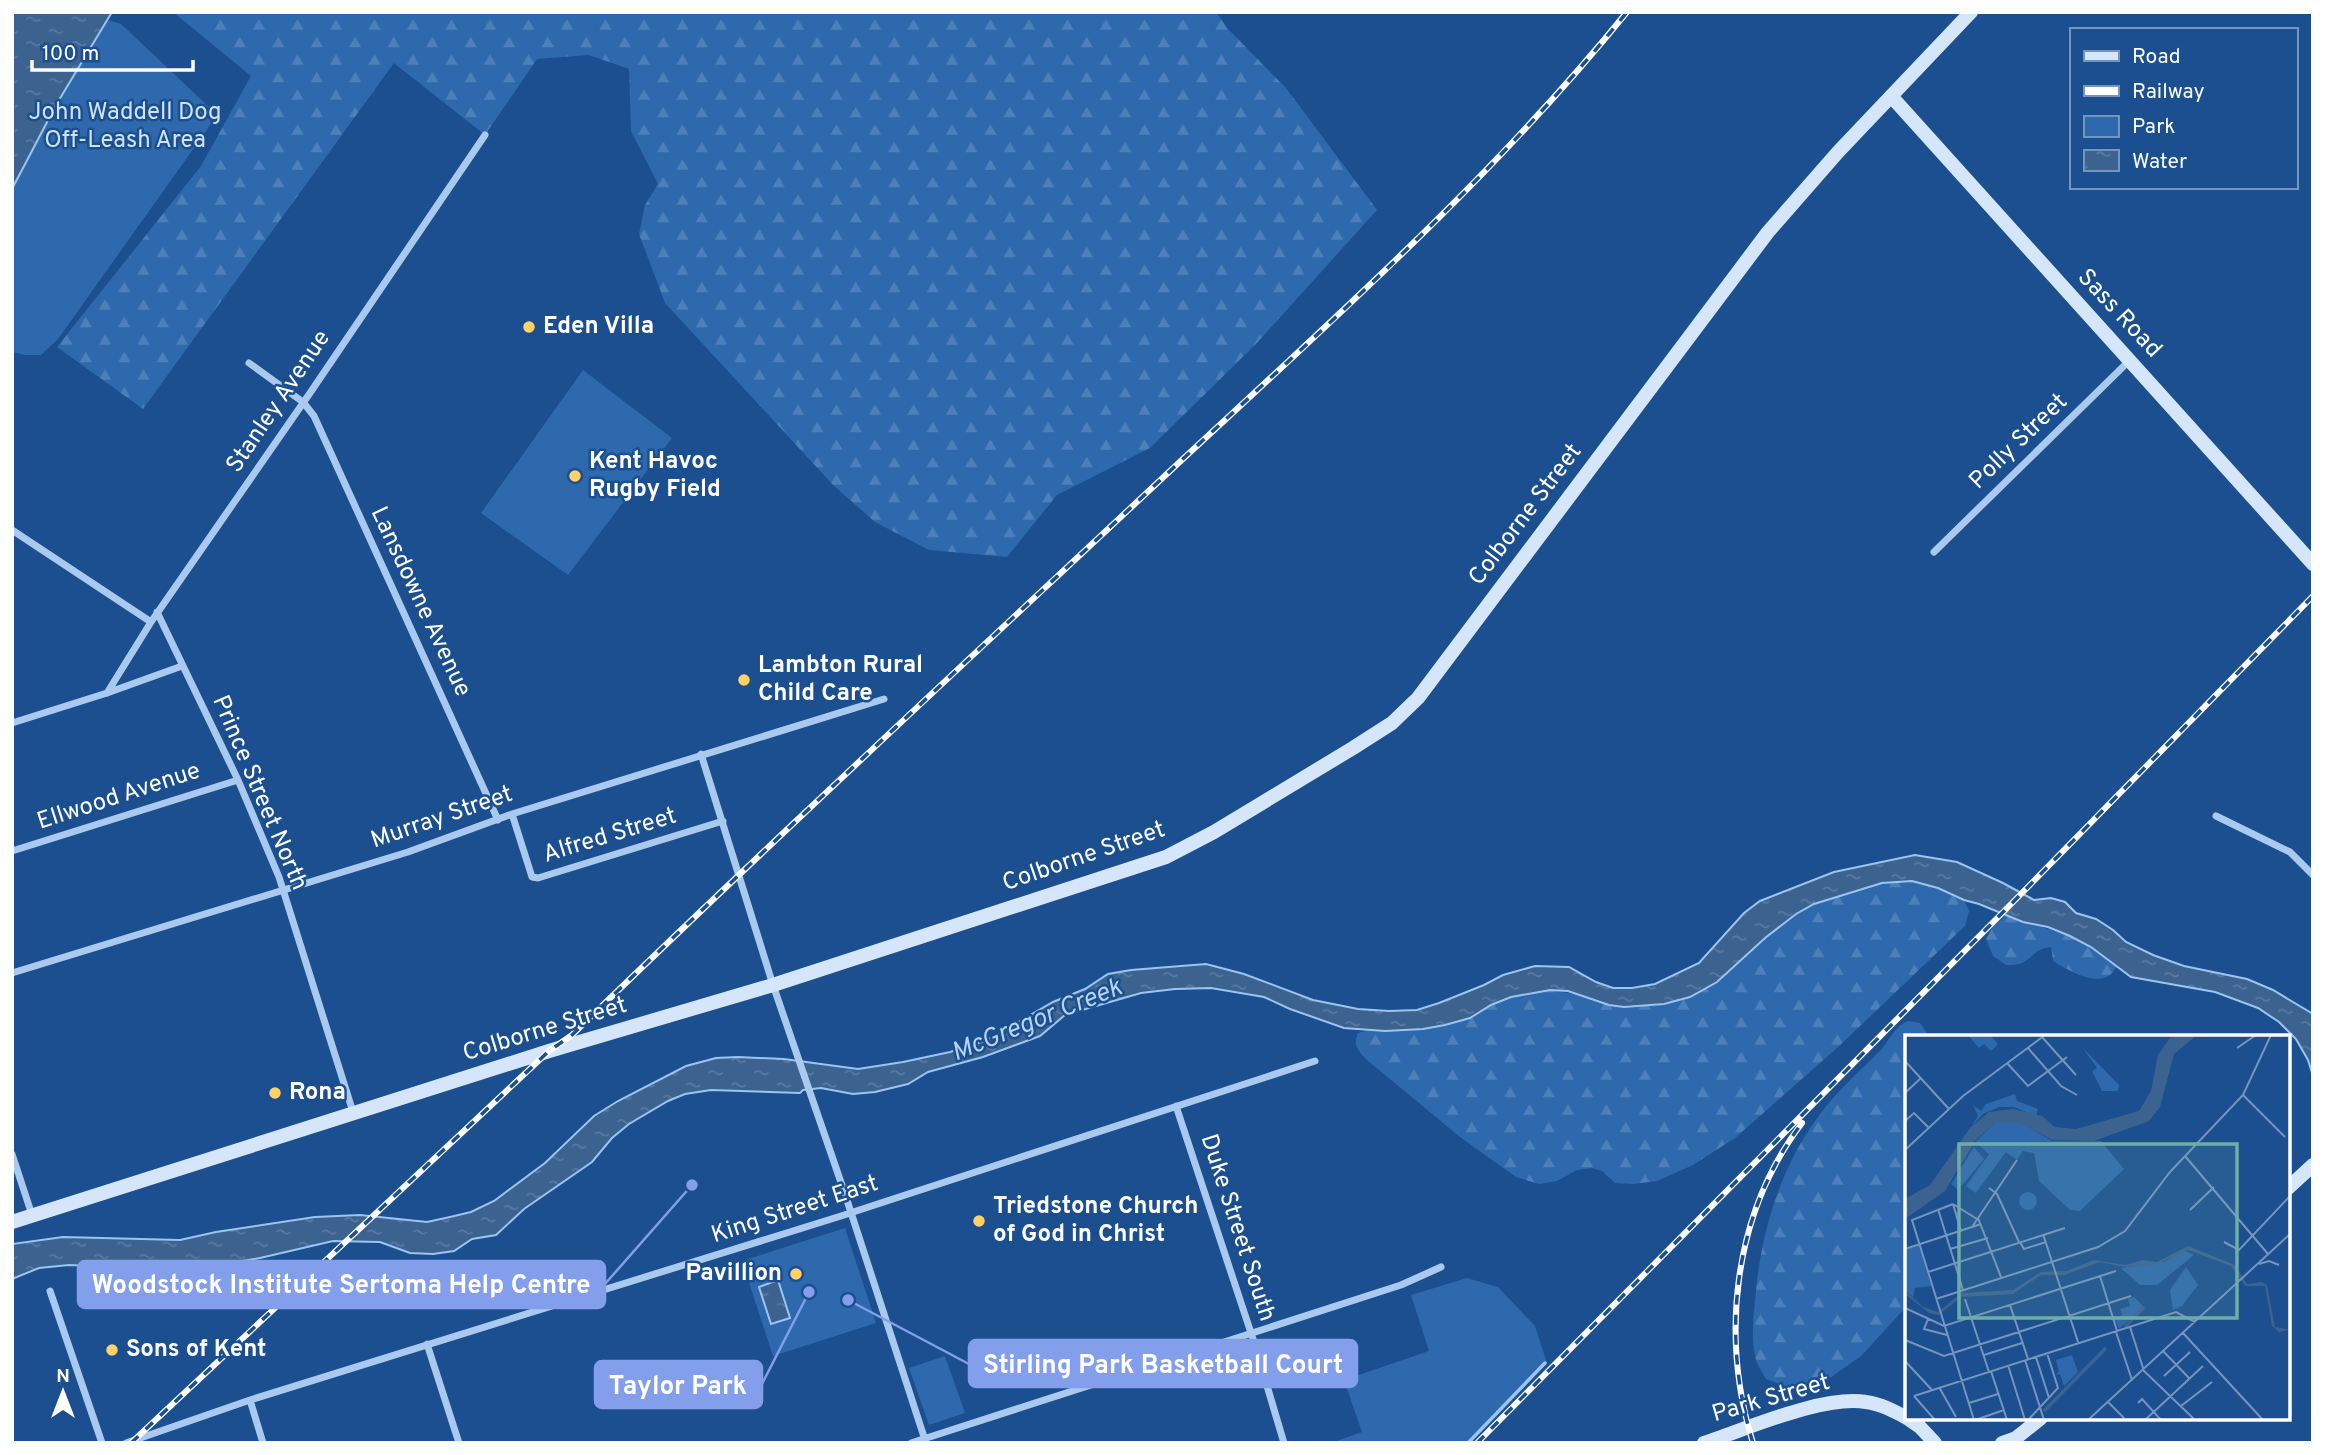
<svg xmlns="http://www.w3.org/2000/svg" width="2325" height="1455" font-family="Overpass,sans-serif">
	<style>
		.forest { fill: url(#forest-firs) }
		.park { fill: #2e69ad }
		.water { fill: url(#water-ripples); stroke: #9cc4f0; stroke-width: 2 }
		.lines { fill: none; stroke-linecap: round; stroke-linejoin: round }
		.stream { stroke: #9cc4f0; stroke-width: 3.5 }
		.street { stroke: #a9c9ee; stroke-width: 7 }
		.secondary { stroke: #d6e6fa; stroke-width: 14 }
		.rail-casing { stroke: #fff; stroke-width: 6 }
		.rail { stroke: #1b4f8f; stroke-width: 3.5; stroke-dasharray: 10; stroke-linecap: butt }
		.poi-dot { fill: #ffd166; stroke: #1b4f8f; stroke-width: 2.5 }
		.labels { text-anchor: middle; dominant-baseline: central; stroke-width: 5; stroke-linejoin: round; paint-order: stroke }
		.park-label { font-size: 24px; fill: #cfe3fa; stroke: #1b4f8f }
		.street-label { font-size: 24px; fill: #fff; stroke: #1b4f8f }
		.poi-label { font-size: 24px; font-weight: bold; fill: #fff; stroke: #1b4f8f; text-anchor: start }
		.water-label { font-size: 26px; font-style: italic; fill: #b5d3f5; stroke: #1b4f8f }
		.inset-river { fill: none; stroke: #3c6290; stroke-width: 3.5 }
		.inset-road { fill: none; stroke: #7695bc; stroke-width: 2 }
		.view { fill: #6fada8; fill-opacity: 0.15; stroke: #6fada8; stroke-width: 3.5 }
		.inset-edge { fill: none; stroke: #fff; stroke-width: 3.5 }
		.leader { fill: none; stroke: #839eea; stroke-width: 2.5 }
		.callout-dot { fill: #839eea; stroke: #1b4f8f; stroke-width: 2.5 }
		.callout { fill: #839eea; stroke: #839eea; stroke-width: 2.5 }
		.callout-label { font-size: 26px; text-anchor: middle; font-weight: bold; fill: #fff }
	</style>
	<defs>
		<pattern id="forest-firs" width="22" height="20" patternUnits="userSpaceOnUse" patternTransform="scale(1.75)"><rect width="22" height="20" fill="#2e69ad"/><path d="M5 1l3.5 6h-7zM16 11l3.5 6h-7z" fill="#4d80b9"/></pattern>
		<pattern id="water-ripples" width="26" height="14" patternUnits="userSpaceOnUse" patternTransform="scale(1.75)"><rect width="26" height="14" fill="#3c6290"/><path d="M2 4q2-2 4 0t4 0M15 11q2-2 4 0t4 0" fill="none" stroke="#597aa1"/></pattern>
	</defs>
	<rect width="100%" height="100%" fill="#1b4f8f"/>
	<path class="forest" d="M173,12H1216L1228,29L1286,88L1377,210L1255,345L1150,448L1057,495L1007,557L929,550L875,522L833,485L665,303L639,234L645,205L658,184L631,131L629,69L589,55L537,59L485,135L394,63L143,409L57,347L201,166L251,76Z
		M1912,881L1938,888L1964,900L1969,911L1965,926L1837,1048L1735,1138L1693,1165L1657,1181L1634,1184L1615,1183L1602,1171L1592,1168L1577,1170L1557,1181L1539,1184L1516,1177L1460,1137L1367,1060C1359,1051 1352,1045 1358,1033L1369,1030L1423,1029L1445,1025L1470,1018L1491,1005L1511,997L1532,992L1550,990L1586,996L1717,982L1765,938L1796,914L1814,904L1882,883Z
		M2005,915L2070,936L2091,947L2116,967C2105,992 2069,971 2053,961L2051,947C2037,948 2035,955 2024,962C2019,965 2012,965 2006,965L1993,956L1986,939L1992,928Z
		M1908,1021L1920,1023L1930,1037H1907V1306L1861,1356L1824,1382L1788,1387L1766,1379C1763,1373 1758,1366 1756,1360C1751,1342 1753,1320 1755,1301C1760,1235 1780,1166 1821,1113C1838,1090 1860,1071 1880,1051C1891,1039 1892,1029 1908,1021Z"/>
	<path class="park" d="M108,20L121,24L209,107L211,124L58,339L41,355H25L12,352V189L56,105Z
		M583,370L672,438L568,575L481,513Z
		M845,1228L876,1323L773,1356L742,1261Z
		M1467,1278L1498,1287L1535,1326L1547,1363L1470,1443H1331L1362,1432L1344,1380L1429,1351L1411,1295Z
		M945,1356L965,1413L929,1425L909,1368Z"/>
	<path class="water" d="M12,12H112L56,105L12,189Z
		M1915,855L1957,862L2003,883L2034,900L2051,898L2065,902L2076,913L2096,919L2113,930L2126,942L2153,955L2184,966L2247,979L2273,990L2313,1014V1076L2308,1060L2296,1039L2279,1022L2258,1008L2215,992L2131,977L2091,947L2070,936L2048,927L2023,922L1979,904L1964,900L1938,888L1912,881L1882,883L1814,904L1796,914L1765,938L1717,982L1690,997L1664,1004L1624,1007L1609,1005L1568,991L1550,990L1511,997L1491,1005L1470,1018L1445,1025L1423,1029L1385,1031L1344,1028L1290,1009L1264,997L1211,988L1175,989L1141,993L1065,1015L1040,1036L983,1057L928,1072L908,1084L875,1092L853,1094L821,1088L803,1090L800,1093L711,1090L685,1094L668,1101L629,1124L612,1138L592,1162L524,1209L496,1235L472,1239L454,1251L433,1254L410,1253L380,1242L333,1241L260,1258L185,1270L69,1265L39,1268L12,1279V1244L63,1237L180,1240L216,1232L315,1217L360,1215L427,1222L450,1217L471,1212L494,1201L545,1163L594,1116L618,1101L686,1066L716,1058L738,1057L784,1059L858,1069L903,1062L950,1052L987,1040L1053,1002L1085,989L1108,974L1131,970L1206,964L1244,974L1313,1000L1358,1009L1389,1011L1417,1010L1439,1003L1484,985L1503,975L1535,966L1569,967L1596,982L1613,988H1632L1655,984L1699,963L1744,913L1760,901L1834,872Z
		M778,1280L790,1318L771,1324L759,1287Z"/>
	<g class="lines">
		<path class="stream" d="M1468,1443L1545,1363"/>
		<path class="street" d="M249,363L303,402L314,416L498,820
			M12,530L151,622
			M1934,552L2130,360
			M157,612L238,780L279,877L353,1112
			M107,693L151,622L310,393L485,135
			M12,723L107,693L182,666
			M701,754L773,985L845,1194L926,1443
			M512,814L532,877L538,878L723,821
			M2216,816L2290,852L2313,875
			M12,851L238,780
			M12,973L408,852L512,814L884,699
			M1176,1106L1254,1342L1284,1443
			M12,1154L32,1215
			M50,1291L102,1443
			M427,1344L459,1443
			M250,1400L263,1443
			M126,1443L250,1400L841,1216L1315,1061
			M911,1443L1401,1285L1441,1267"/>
		<path class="secondary" d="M1891,96L2313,564
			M2288,1188L2313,1165
			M12,1222L549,1051L773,985L1166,857L1214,832L1353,748L1392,723L1418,698L1768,232L1838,152L1971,12
			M1907,1418L1920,1427L1935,1443
			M1704,1443C1747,1429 1822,1395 1866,1402C1881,1404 1894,1411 1907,1418
			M2002,1443L2016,1438L2041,1418"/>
		<g class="rail-casing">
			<path id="rail" d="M131,1443L549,1051L572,1035C774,839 980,649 1185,457C1338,315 1495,175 1627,12
				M1477,1443L2021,894L2313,596
				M1753,1443C1720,1336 1733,1214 1802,1123"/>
		</g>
		<use href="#rail" class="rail"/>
	</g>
	<g class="poi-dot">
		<circle cx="529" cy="327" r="7"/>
		<circle cx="575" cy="476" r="7"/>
		<circle cx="744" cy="680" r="7"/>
		<circle cx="275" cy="1093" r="7"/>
		<circle cx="979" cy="1221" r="7"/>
		<circle cx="796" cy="1274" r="7"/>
		<circle cx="112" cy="1350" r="7"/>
	</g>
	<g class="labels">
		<g class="park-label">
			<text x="125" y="113">John Waddell Dog<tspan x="125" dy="28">Off-Leash Area</tspan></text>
		</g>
		<g class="street-label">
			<text transform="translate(2119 314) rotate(47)">Sass Road</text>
			<text transform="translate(279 402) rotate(-56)">Stanley Avenue</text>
			<text transform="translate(2019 442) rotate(-44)">Polly Street</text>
			<text transform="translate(1526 515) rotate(-53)">Colborne Street</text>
			<text transform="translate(420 602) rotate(65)">Lansdowne Avenue</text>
			<text transform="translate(259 793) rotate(67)">Prince Street North</text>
			<text transform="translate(119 797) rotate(-18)">Ellwood Avenue</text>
			<text transform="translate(442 818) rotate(-19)">Murray Street</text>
			<text transform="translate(610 836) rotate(-17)">Alfred Street</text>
			<text transform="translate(1084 857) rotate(-19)">Colborne Street</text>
			<text transform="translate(545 1030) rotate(-17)">Colborne Street</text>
			<text transform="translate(795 1210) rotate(-18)">King Street East</text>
			<text transform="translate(1237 1228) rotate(72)">Duke Street South</text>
			<text transform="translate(1771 1399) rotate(-16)">Park Street</text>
		</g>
		<g class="poi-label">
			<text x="543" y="327">Eden Villa</text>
			<text x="589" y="462">Kent Havoc<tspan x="589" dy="28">Rugby Field</tspan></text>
			<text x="758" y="666">Lambton Rural<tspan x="758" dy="28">Child Care</tspan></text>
			<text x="289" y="1093">Rona</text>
			<text x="993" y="1207">Triedstone Church<tspan x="993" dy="28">of God in Christ</tspan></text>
			<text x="782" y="1274" text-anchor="end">Pavillion</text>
			<text x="126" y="1350">Sons of Kent</text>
		</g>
		<g class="water-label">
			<text transform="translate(1037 1021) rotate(-22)">McGregor Creek</text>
		</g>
	</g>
	<g transform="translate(1905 1035)">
		<rect width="385" height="385" fill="#1b4f8f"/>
		<path d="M177,12L214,50L213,56H197L187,36L192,33ZM110,59L112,66L133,74L131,81L109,72H94L78,79L66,92L73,81L68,70L76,76L81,69ZM102,86L117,88L147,106H196L219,134L175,176L165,175L134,146L129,118L118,116L112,125L101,117L71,158L61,151L84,119L70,107L90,88ZM279,215L289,220L252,250H235L216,233L259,227ZM281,232L293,250L277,271L268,275L265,255Z" fill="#2e69ad"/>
		<path d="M63,0H85L93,9L86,16L79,9L74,13ZM69,112L79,124L53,155L46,149ZM114 166a9 9 0 1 1 18 0a9 9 0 1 1-18 0ZM14,210L26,251L10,253L8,262L0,255V215ZM229,262L239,272L214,294L209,283L217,280L215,274L225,271L223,264ZM167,320L173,337L159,351L155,339L151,340L154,336L151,325Z" fill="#2e69ad"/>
		<path d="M267,0H292L269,19L255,72L244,86L189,106L147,105L116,88H90L70,106L40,156L0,184V164L25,150L65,93L84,77L108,74L137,81L150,92L171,94L234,76L246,56L253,20ZM283,211L330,230L342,249L357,247L362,250L370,292L385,295L374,297L367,291L360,251H340L326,231L283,215L253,229L220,232L195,227L159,240H136L108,259L56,262L34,280L24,278L0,259V255L18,272L33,277L56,258L108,255L136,237L162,236L189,225L220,230L238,225L252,227Z" fill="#3c6290"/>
		<path class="inset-river" d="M220,292L239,272M139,376L201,313"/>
		<path class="inset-road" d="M137,2L171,40M123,13L156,51L172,60M332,13L351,0M0,26L44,74M102,28L123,51L162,22M0,58L16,43M338,60L380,102M0,86L9,78L24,93M0,115L58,61L140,0M280,121L363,219M84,153L92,159L114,207M48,169L7,185L69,385M48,169L72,184M48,169L56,196M33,174L58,255M285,175L309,152M73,183L96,242M67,192L112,125M138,199L173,307M115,207L119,214L141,207M319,207L334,215L385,161M0,214L76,189M45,214L83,203M354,229L364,226L374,230M23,237L160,193M195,241L212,296M31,264L193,212L220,196L265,137L338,60L366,0M60,264L84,337M105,270L123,324M0,273L39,291L211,236M23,284L19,294L42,300M225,292L239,336L290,385M211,297L227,345M278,298L358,385M0,305L39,321L226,261M258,316L284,343M79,320L117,308M131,322L144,363M120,325L139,385M0,326L27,355M103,330L120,385M86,336L102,385M259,341L285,317M34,352L51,382M9,361L271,277L290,287M9,361L30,385M203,367L219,383M64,368L93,359M233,368L237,364L256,385M276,371L307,347M70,385L99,375M123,385L153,353L142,318M183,385L385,199M240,385L298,331"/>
		<path class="view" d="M54,109H332V283H54Z"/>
		<rect width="385" height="385" class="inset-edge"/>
	</g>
	<path class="leader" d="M692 1185L605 1284M848 1300L969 1364M809 1292L762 1384"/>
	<g class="callout-dot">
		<circle cx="692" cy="1185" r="7"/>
		<circle cx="848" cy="1300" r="7"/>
		<circle cx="809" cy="1292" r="7"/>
	</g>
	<g class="callout">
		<rect x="78" y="1261" width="527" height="47" rx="7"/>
		<rect x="969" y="1340" width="388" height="47" rx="7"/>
		<rect x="595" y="1361" width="167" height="47" rx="7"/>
	</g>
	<g class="callout-label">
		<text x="341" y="1293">Woodstock Institute Sertoma Help Centre</text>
		<text x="1163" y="1373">Stirling Park Basketball Court</text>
		<text x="678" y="1394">Taylor Park</text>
	</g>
	<rect width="2325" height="1455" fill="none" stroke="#ffffff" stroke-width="28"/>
	<rect x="2070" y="28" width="228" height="161" fill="#1b4f8f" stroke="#7695bc" stroke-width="2"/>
	<rect x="2084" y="51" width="35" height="10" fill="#d6e6fa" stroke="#7695bc" stroke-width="2"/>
	<text x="2132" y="63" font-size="21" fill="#ffffff">Road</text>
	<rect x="2084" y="86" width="35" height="10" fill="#ffffff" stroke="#7695bc" stroke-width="2"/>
	<text x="2132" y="98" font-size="21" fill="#ffffff">Railway</text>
	<rect x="2084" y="116" width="35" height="21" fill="#2e69ad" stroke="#7695bc" stroke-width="2"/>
	<text x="2132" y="133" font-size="21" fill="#ffffff">Park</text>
	<rect x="2084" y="150" width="35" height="21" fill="url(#water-ripples)" stroke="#7695bc" stroke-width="2"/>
	<text x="2132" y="168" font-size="21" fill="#ffffff">Water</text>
	<g transform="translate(63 1392)" stroke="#1b4f8f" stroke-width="5" paint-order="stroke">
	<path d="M0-5L12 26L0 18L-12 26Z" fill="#ffffff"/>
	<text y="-10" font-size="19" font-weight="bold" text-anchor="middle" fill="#ffffff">N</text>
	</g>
	<path d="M32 60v10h161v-10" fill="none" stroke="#ffffff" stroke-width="3.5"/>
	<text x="42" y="60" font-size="21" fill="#ffffff" stroke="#1b4f8f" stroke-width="5" paint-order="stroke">100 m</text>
</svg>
